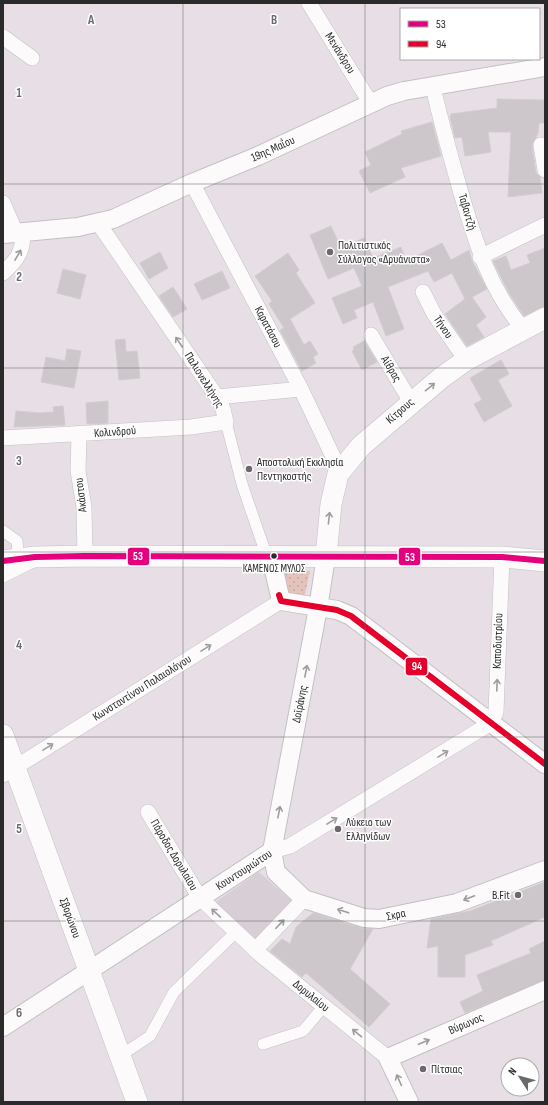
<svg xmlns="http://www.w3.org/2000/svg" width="548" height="1105" font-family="'Sofia Sans Condensed',sans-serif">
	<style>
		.park { fill: url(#park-dots) }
		.plaza { fill: #d7ced6 }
		.building { fill: #cdc7cc; stroke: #d3cbd1 }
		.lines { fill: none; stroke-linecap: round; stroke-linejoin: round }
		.pedestrian-casing { stroke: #c1c0c2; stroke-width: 12 }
		.minor-casing { stroke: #c1c0c2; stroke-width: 16 }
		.tertiary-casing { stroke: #c1c0c2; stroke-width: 20 }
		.secondary-casing { stroke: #c1c0c2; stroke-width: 22 }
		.pedestrian { stroke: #fcfafb; stroke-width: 11 }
		.minor { stroke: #fcfafb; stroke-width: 15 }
		.tertiary { stroke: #fcfafb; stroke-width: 18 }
		.secondary { stroke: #fcfafb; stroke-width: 21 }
		.bus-1-casing { stroke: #fff; stroke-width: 9 }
		.bus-2-casing { stroke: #fff; stroke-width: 9 }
		.bus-1 { stroke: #e5007d; stroke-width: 6 }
		.bus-2 { stroke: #e4002b; stroke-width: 6 }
		.oneway { stroke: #9e9c9d }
		.grid { fill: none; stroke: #6c696c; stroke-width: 1; stroke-opacity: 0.55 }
		.poi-dot { fill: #6c696c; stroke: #fff; stroke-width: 1.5 }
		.bus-dot { fill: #2a2a2a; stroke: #fff; stroke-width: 1.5 }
		.labels { text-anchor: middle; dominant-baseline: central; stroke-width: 3; stroke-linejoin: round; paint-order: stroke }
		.bus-label { font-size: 11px; fill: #2a2a2a; stroke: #fff }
		.street-label { font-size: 12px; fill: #2a2a2a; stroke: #fff }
		.poi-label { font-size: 12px; fill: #2a2a2a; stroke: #fff; text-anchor: start }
		.grid-label { font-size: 13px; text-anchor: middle; font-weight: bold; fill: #6c696c; stroke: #fff; stroke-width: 3; stroke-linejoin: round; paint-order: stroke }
		.line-badge { stroke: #fff; stroke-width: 1.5 }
		.badge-label { font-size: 11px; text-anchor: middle; font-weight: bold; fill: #fff }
	</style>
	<defs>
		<pattern id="park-dots" width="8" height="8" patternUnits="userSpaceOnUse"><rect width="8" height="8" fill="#e5c2bb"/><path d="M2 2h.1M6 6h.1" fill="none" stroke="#c5a7a1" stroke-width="1.8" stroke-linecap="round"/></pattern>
	</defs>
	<rect width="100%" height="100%" fill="#e8dfe6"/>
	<path class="park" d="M281,569L310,571L304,599L289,597Z"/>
	<path class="plaza" d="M259,872L296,905L258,944L214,903Z"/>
	<path class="building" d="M497,99L545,100V123H539L538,133L532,146L536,173L540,177L542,193L508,197L511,132H488L491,152L465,156L462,137L455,138L450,117L451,114L497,108Z
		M432,122L441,156L401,168L405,177L370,193L359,171L371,165L365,152L402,134L401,131Z
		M331,226L341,248L364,238L373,258L401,247L406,261L442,243L451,260L469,250L472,261L487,289L472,297L486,317L476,325L484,337L467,346L445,314L465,299L452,273L434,282L428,271L388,287L404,329L386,336L373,302L354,310L357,318L343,324L332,298L362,286L354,268L328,279L310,235Z
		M545,248V306L524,316L509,293L493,261L506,256L511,270L530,263L527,255Z
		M160,252L168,268L149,279L140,263Z
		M288,253L299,270L296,273L315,303L290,319L304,345L310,341L318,354L313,357L316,363L302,371L280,330L284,328L269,304L272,301L255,276Z
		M63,269L86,275L80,299L57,293Z
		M222,271L230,288L202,300L194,284Z
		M173,287L187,309L173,317L159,296Z
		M125,339L126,352L137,351L140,378L119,380L115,340Z
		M364,341L377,362L362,370L352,351L354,350L353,347Z
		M67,349L81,351L74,388L41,382L46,357L65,361Z
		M501,360L509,374L498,380L512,406L484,422L474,404L482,400L470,378Z
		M108,401V423L87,424L86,403Z
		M63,406L65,425L14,427L16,411L40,413L54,412L53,407Z
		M545,882V917L491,941L493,945L465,955V977H438V946L427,948L431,919L470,911Z
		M313,913L361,928L373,929L350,969L390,1004L369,1027L306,973L302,977L270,951L282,939L290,944L296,927Z
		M545,941V980L465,1013L460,1002L483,991L477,975L531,953L529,949Z"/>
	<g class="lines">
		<g class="pedestrian-casing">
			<path id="pedestrian" d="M226,422L242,484L267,557
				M3,531L17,541L18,553
				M3,577L31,563
				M263,1044L303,1031L324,1006
				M120,1056L150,1036L174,992L236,932"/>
		</g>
		<g class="minor-casing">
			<path id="minor" d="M309,3L371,104
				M3,37L32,58
				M433,87C441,122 451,158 461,193C476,243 489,288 523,329
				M541,145L545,170
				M192,183L301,389L336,463L338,474
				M3,203L16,233
				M480,257L545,225
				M3,273C16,261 25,250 22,232
				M423,292L434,314L466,360
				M371,335L411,402
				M217,397L301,389
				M79,435L78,471L84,507L85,556
				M3,438L191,427L226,422L223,409L217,397L99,224
				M3,775L281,601
				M148,812L200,898L262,956L388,1058
				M272,851L290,846L491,723L496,712L502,557
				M255,950L304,899"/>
		</g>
		<g class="tertiary-casing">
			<path id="tertiary" d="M3,234L78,227L113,219L192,183L258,156L387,96L404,91L545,67
				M271,557L281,601L337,610L351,616L545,764
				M326,557L318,608L272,851L276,872L304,899L364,918L379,919L457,903L545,870
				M3,1027L272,851
				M409,1102L388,1058L545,990"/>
		</g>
		<g class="secondary-casing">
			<path id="secondary" d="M326,557L331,504L338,474L361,446L441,378L466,360L545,318
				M3,561L35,557L85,556L502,557L545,561
				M3,735L137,1102"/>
		</g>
		<use href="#pedestrian" class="pedestrian"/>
		<use href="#minor" class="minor"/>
		<use href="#tertiary" class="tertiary"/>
		<use href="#secondary" class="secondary"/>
		<g class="bus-1-casing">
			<path id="bus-1" d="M3,561L35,557L85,556L502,557L545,561"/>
		</g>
		<g class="bus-2-casing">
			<path id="bus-2" d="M279,595L281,601L337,610L351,616L545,764"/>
		</g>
		<use href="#bus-1" class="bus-1"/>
		<use href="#bus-2" class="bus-2"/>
	</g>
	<defs><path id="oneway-shaft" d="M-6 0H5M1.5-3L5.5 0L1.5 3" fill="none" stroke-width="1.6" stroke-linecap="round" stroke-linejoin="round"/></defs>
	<g class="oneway">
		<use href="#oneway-shaft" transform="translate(18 255) rotate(-60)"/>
		<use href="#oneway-shaft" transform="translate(179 342) rotate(-124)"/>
		<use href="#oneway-shaft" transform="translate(430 387) rotate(-39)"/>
		<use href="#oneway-shaft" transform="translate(329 518) rotate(-84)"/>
		<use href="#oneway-shaft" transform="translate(206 648) rotate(-32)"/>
		<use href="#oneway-shaft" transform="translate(306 671) rotate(-79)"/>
		<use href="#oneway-shaft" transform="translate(497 685) rotate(-88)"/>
		<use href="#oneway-shaft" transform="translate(48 747) rotate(-32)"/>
		<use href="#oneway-shaft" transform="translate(443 754) rotate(-31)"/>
		<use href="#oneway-shaft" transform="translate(279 812) rotate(-79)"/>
		<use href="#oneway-shaft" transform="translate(332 821) rotate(-31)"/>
		<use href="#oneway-shaft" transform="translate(469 898) rotate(159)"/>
		<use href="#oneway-shaft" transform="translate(343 911) rotate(-162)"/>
		<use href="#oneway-shaft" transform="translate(216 913) rotate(-137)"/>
		<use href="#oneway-shaft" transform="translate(280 924) rotate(-46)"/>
		<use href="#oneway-shaft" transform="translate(357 1033) rotate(-141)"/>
		<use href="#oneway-shaft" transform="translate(424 1042) rotate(-23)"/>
		<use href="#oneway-shaft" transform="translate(399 1080) rotate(-114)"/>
	</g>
	<path class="grid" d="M183,3V1102M365,3V1102M3,184H545M3,368H545M3,552H545M3,737H545M3,921H545"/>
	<g class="poi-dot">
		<circle cx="330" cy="252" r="4"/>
		<circle cx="249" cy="469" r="4"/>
		<circle cx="338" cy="829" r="4"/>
		<circle cx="518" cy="895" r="4"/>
		<circle cx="423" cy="1069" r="4"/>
	</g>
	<circle class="bus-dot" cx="274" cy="556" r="3.5"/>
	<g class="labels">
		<g class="bus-label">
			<text x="274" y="568">ΚΑΜΕΝΟΣ ΜΥΛΟΣ</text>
		</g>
		<g class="street-label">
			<text transform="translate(340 53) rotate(58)">Μενάνδρου</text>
			<text transform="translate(273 149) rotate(-24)">19ης Μαΐου</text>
			<text transform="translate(467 212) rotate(74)">Ταβαντζή</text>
			<text transform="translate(268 327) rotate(62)">Καρατάσου</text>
			<text transform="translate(443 327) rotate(56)">Τήνου</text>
			<text transform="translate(391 369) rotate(59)">Αίθρας</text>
			<text transform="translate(204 380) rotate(58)">Παλιονελλήνης</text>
			<text transform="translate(400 411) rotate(-41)">Κίτρους</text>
			<text transform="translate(115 432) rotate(-4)">Κολινδρού</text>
			<text transform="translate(81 495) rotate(-97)">Ακάστου</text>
			<text transform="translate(498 641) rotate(-88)">Καποδιστρίου</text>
			<text transform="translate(142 688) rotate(-32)">Κωνσταντίνου Παλαιολόγου</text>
			<text transform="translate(300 704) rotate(-79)">Δοϊράνης</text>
			<text transform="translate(174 855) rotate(59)">Πάροδος Δορυλαίου</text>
			<text transform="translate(244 870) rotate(-33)">Κουντουριώτου</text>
			<text transform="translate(396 915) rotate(-12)">Σκρα</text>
			<text transform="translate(70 918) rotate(70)">Σβορώνου</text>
			<text transform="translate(311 996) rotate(39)">Δορυλαίου</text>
			<text transform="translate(466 1024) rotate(-23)">Βύρωνος</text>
		</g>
		<g class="poi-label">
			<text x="338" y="245">Πολιτιστικός<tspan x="338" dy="14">Σύλλογος «Δρυάνιστα»</tspan></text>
			<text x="257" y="462">Αποστολική Εκκλησία<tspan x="257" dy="14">Πεντηκοστής</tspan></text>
			<text x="346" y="822">Λύκειο των<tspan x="346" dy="14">Ελληνίδων</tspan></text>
			<text x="510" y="895" text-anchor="end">B.Fit</text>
			<text x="431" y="1069">Πίτσιας</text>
		</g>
	</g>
	<g class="grid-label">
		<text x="91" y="24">A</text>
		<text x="274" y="24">B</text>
		<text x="19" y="97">1</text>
		<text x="19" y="281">2</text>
		<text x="19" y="465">3</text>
		<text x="19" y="649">4</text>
		<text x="19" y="833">5</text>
		<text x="19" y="1017">6</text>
	</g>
	<g class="line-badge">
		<rect x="127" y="547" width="23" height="19" rx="4" fill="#e5007d"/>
		<rect x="398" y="547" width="23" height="19" rx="4" fill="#e5007d"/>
		<rect x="405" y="657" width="23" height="19" rx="4" fill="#e4002b"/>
	</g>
	<g class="badge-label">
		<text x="138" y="560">53</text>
		<text x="410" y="561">53</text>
		<text x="417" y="670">94</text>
	</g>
	<rect width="548" height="1105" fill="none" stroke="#2a2a2a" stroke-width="8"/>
	<rect x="400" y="8" width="140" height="52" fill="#ffffff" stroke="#aaaaaa"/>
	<rect x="408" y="21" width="20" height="6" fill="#e5007d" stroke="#aaaaaa"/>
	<text x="436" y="28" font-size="12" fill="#2a2a2a">53</text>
	<rect x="408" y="41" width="20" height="6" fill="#e4002b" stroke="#aaaaaa"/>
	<text x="436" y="48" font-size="12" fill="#2a2a2a">94</text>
	<g transform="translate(520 1077) rotate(306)"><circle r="19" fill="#ffffff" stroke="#aaaaaa"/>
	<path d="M0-3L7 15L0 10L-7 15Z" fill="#6c696c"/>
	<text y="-6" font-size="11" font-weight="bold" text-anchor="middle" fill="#2a2a2a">N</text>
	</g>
</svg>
